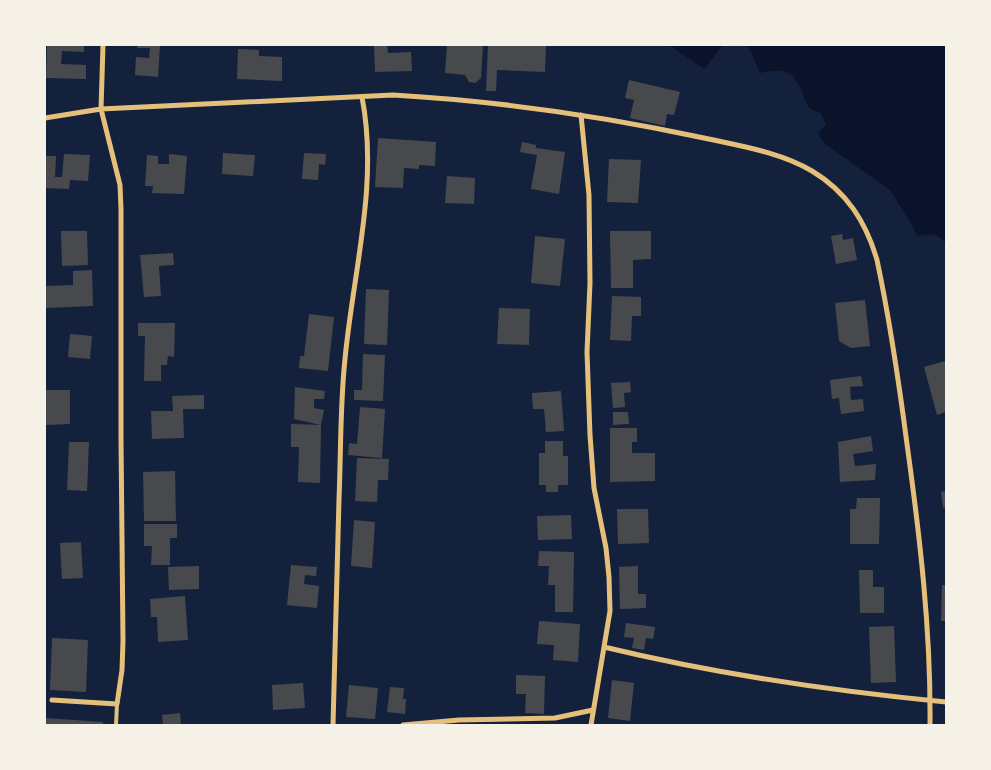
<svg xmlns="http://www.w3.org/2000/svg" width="991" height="770" font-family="Helvetica,sans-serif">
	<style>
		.water { fill: #0b132b }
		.building { fill: #48494c }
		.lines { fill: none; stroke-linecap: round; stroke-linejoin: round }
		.service { stroke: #e5c07b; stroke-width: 4 }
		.minor { stroke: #e5c07b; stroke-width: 5 }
	</style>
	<rect width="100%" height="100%" fill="#14213d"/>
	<path class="water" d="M669,45H723L704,69Z
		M746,45H946V244C939,233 929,233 917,236L912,225L890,190L825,144L820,138L819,132L826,125L821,113C817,112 813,111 810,108C806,105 805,99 803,94C793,70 785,68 760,73L751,52Z"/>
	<path class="building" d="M47,45H84V52L62,51L61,64L86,65V79L46,78Z
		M138,45H160L158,77L135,75L136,57L149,58L150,48H137Z
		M374,45H387L388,53L411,52L412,71L375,72Z
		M447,45H483L481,78L475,83L469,82L465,75L445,73Z
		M488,45H546L545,72L497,70L496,91H486Z
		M238,49L259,50V56L282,57V81L237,79Z
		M629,80L680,92L674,115L667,114L665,126L630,118L634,100L625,98Z
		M378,138L436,142L435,166L419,165V169L404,168L403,188L375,187Z
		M522,142L536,145V148L565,152L559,194L531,189L537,155L520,152Z
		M223,153L255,155L253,176L222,174Z
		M304,153L326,154L325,165L319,164L318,180L302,179Z
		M64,154L90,155L88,181L70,180L69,189L45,188L46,156H56L55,177H62Z
		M169,154L187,156L184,194L152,193L153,186H145L147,155L158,156V164H169Z
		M609,159L641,160L638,203L607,202Z
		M447,176L475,178L474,204L445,203Z
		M61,231H87L88,265L62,266Z
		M610,231H651V259L633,260V288H611Z
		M842,234L843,240L853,238L857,260L836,264L831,236Z
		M535,236L565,239L560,286L531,283Z
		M173,253L174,265L159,266L161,296L144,297L140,255Z
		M92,270L93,306L46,308L45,286L73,285V271Z
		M366,289L389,290L387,345L364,344Z
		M612,296L641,297V316H632L631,341L610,340Z
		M865,300L870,346L851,348L839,341L835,303Z
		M499,308L530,309L529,345L497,344Z
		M309,314L334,317L328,371L299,368L300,356H304Z
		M138,323H175L174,357L168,356L167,365H161V381H144L145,336H138Z
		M70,334L92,336L90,359L68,357Z
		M363,354L385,355L383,401L354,400V390H362Z
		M945,361L946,412L937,415L924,367Z
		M861,376L863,386L850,387L851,400L863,399L864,411L841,414L839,398L832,399L830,380Z
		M630,382L631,392L624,393L625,407L613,408L611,383Z
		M295,387L325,391L324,399H314V408L324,410L321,425L294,419Z
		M45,390H70V424L45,425Z
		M561,391L564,431L546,432L544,409H533L532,393Z
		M204,395V409H183L184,438L152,439L151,411H173L172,396Z
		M360,407L385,409L382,458L348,455L349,443L357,444Z
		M613,412H628L629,424L613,425Z
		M291,424L321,425L320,483L298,482L299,447H291Z
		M610,428H637V442H632V453H655V481L610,482Z
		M871,436L873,451L853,454L855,466L876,464L875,480L840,482L838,442Z
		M545,441H563V456H568V485H558V492H546V485H539V453H545Z
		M69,442H89L87,491L67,490Z
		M357,458L389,459L388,480H378L377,502L355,501Z
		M175,471L176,521H144L143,472Z
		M946,491V507L943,508L941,492Z
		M857,498H880L879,544H850V509H856Z
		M617,509H648L649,543L618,544Z
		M571,515L572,539L538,540L537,516Z
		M354,520L375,522L372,568L351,566Z
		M144,524H177V538H170V565H151L152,546H144Z
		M81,542L83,578L62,579L60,543Z
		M539,551L574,552L573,612H555V585H548L549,566H538Z
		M291,565L317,567L316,576L305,575L304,584L319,586L317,608L287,605Z
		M199,566V589L169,590L168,567Z
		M638,566V594H646V608L620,609L619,567Z
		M859,570H873V587H884V613H860Z
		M942,585H946V621H941Z
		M185,596L188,640L158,642L157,617H151L150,599Z
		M539,621L580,624L578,662L553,660L554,645L537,644Z
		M626,623L655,627L653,639L646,638L644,650L632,648L634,638L624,637Z
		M894,626L896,682L871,683L869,627Z
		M52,638L88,640L86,692L50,690Z
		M516,675L545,676L544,714L525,713L526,694H516Z
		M612,680L634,683L630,721L608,718Z
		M303,683L305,708L273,710L272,685Z
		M349,685L378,688L375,719L346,717Z
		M390,687L404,688L403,699H406L405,714L387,712Z
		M180,713L181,725H163L162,715Z
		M45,718L103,722V725H45Z"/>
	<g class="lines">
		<path class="service" d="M116,725L117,704"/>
		<path class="minor" d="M581,115L589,195L590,283L587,352L590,435L594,488L606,548L609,577L610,611L591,725
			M45,118L101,109L393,95C497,101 602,116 704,138C740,146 780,152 812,171C847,192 866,222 877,260C890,321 899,383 907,444C920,538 931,631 930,725
			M604,647C716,674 831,691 946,702
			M52,700L117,704L122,670L123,641L121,438V209L120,185L101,109L103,45
			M333,725C335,650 337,574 339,499C341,452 340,405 345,359C353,272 379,184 362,97
			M403,725L459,720L555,718L593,710"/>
	</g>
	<rect width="991" height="770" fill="none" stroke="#f6f1e7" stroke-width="92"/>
</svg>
